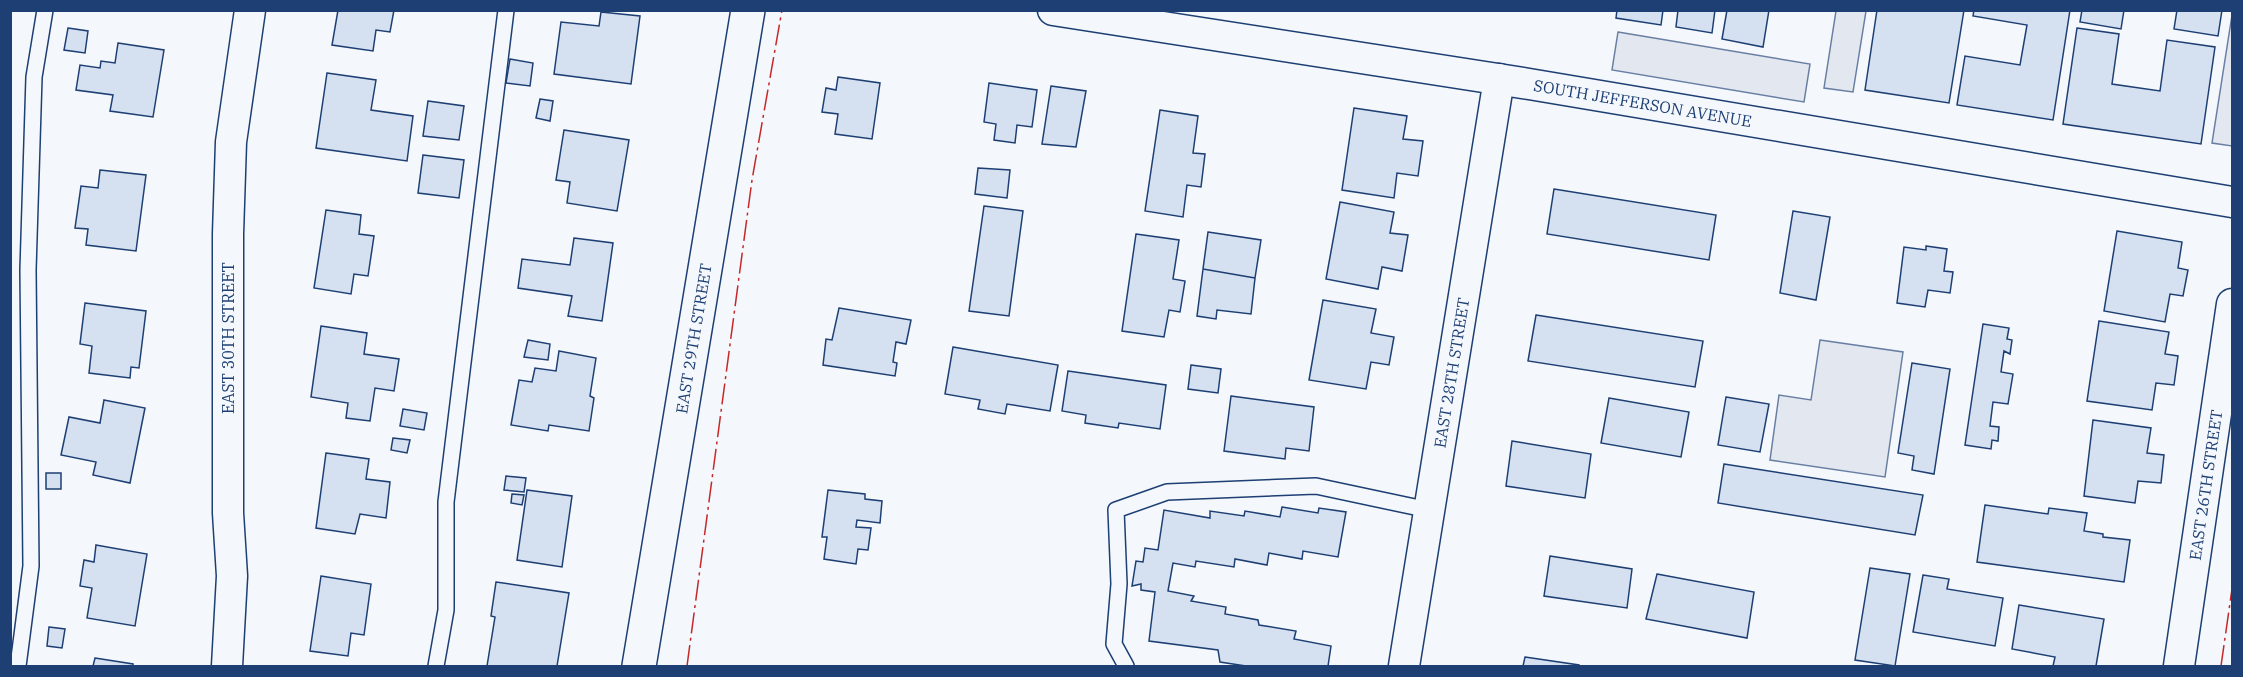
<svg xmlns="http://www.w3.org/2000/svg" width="2243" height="677" font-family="'IBM Plex Serif',serif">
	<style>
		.parking { fill: #e3e8f0; stroke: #687fa3; stroke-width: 1.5 }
		.building { fill: #d5e0f0; stroke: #1d3f73; stroke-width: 1.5 }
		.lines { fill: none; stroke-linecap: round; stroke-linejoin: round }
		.lane-casing { stroke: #1d3f73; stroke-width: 18 }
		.street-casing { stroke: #1d3f73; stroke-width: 33 }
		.secondary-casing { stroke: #1d3f73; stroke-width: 36 }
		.lane { stroke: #f4f7fb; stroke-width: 15 }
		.street { stroke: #f4f7fb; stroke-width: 30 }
		.secondary { stroke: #f4f7fb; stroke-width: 33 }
		.power { stroke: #c62828; stroke-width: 1.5; stroke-dasharray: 21 4.5 3 4.5; stroke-linecap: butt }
		.labels { text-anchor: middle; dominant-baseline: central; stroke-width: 4.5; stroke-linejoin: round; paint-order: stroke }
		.street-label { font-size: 16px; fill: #1d3f73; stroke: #f4f7fb }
	</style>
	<rect width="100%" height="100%" fill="#f4f7fb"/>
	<path class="parking" d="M1836,11H1866L1853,92L1824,88Z
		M2232,15V146L2212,143Z
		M1618,32L1810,64L1804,102L1612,70Z
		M1820,340L1903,352L1885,477L1770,460L1779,395L1811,400Z"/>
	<path class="building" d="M338,10H394L390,32L376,30L373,51L332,45Z
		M1617,10H1663L1661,25L1616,18Z
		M1678,10H1715L1712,33L1676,27Z
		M1727,10H1769L1763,47L1722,39Z
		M1877,10H1964L1949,103L1865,90Z
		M1974,10H2070L2053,120L1957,105L1965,56L2020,65L2027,25L1973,16Z
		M2082,10H2124L2121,29L2080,22Z
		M2177,10H2222L2218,36L2174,29Z
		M601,12L640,16L631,84L554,74L561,22L599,26Z
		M68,28L88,31L85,53L64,50Z
		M2077,28L2119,34L2112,84L2160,91L2167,40L2215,47L2201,144L2063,124Z
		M118,43L164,50L153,117L110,111L113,95L76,90L80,65L100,68L101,61L115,63Z
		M510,59L533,63L530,86L506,83Z
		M327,73L376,80L371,110L413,116L407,161L316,148Z
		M838,77L880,83L872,139L835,134L838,114L822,112L826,88L836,90Z
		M989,83L1037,90L1032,127L1017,125L1015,143L994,140L996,124L984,122Z
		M1051,86L1086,91L1076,147L1042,144Z
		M540,99L553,101L550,121L536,118Z
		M428,101L464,106L459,140L423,136Z
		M1354,108L1407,116L1403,139L1423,141L1418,176L1397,173L1394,198L1342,190Z
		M1160,110L1198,116L1193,153L1205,154L1201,187L1187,185L1183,217L1145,211Z
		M564,130L629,140L617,211L567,203L570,182L556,180Z
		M423,155L464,160L459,198L418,193Z
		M978,168L1010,170L1007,198L975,194Z
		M100,170L146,175L136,251L86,245L88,229L75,228L81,186L98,188Z
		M1554,189L1716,215L1709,260L1547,234Z
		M1340,202L1394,212L1390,233L1408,235L1402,271L1382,267L1378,289L1326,279Z
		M984,206L1023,211L1009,316L969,311Z
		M326,210L361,215L359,234L374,236L368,276L354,274L351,294L314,288Z
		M1793,211L1830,217L1816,300L1780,293Z
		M2117,231L2182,242L2178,268L2188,270L2183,296L2170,294L2165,322L2104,311Z
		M1208,232L1261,240L1255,278L1203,269Z
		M1136,234L1179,240L1173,279L1185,281L1180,312L1169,310L1164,337L1122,331Z
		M574,238L613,243L602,321L568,316L572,296L518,288L522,259L570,265Z
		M1926,246L1947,249L1944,271L1953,272L1950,293L1928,290L1925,307L1897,303L1904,247L1926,250Z
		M1203,269L1255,278L1251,314L1217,310L1216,319L1197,316Z
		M1323,300L1376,309L1371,333L1394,337L1389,365L1371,362L1366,389L1309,380Z
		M85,303L146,311L139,368L131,367L130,378L89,373L92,346L80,344Z
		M839,308L911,320L906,344L896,342L893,362L897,363L895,376L823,365L826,339L832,340Z
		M1536,315L1703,341L1695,387L1528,361Z
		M2099,321L2169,332L2165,354L2178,356L2174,385L2156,383L2152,410L2087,401Z
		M1983,324L2009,328L2007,339L2012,340L2010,354L2004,351L2001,372L2013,374L2008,404L1993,402L1990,426L1999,427L1998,441L1992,440L1991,449L1965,445Z
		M321,326L367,333L364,354L399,359L394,391L375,388L370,421L346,418L348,403L311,397Z
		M528,340L550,344L548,360L524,357Z
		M953,347L1058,365L1050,411L1007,404L1005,414L978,409L980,400L945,394Z
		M559,351L596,358L590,396L594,398L589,431L549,425L548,431L511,425L519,380L532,382L535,368L556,371Z
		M1912,363L1950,369L1934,474L1912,470L1914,456L1898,453Z
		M1191,365L1221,369L1218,393L1188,389Z
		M1068,371L1166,385L1160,429L1119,423L1118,428L1085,423L1086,415L1062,411Z
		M1231,396L1314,407L1309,451L1286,448L1285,459L1224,451Z
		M1726,397L1769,404L1760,452L1718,445Z
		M1609,398L1689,412L1681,457L1601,443Z
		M104,400L145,408L130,483L93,475L96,462L61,455L69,417L100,423Z
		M403,409L427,413L424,430L400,426Z
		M2093,420L2151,428L2147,453L2164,455L2161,483L2138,481L2135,503L2084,496Z
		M393,438L410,440L407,453L391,450Z
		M1512,441L1591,454L1585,498L1506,486Z
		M326,453L369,459L366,479L390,482L386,518L360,514L355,534L316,528Z
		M1724,464L1923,495L1915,535L1718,503Z
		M46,473H61V489H46Z
		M506,476L526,478L524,492L504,490Z
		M527,490L572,496L562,567L517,560Z
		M828,490L865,494V499L882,501L880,523L857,520L856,527L871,528L868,550L858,549L856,564L824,559L827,537H822Z
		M512,494L524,495L522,505L511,503Z
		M1985,505L2048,514L2049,508L2087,513L2084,531L2103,534V537L2130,540L2124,582L1977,562Z
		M1282,507L1318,513L1319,508L1346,512L1338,557L1303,551L1302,559L1269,553L1267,565L1235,559L1234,567L1196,561L1195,567L1173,563L1168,591L1194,596L1191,601L1226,607L1225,614L1258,620L1259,625L1296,631L1294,639L1331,646L1328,666H1246L1220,662L1218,650L1149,641L1155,592L1141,590V584L1132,586L1136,561L1143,562L1145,548L1158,550L1164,510L1210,518V511L1244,516L1245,511L1280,517Z
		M96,545L147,554L135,626L87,618L92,588L80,586L84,560L94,562Z
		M1550,556L1632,569L1627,608L1544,596Z
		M1870,568L1910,574L1895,666L1855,660Z
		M1657,574L1754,592L1747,638L1646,619Z
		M1923,575L1949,579L1947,589L2003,598L1995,646L1913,632Z
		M321,576L371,584L364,635L351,633L348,656L310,651Z
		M496,582L569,593L557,666H487L495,617L491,616Z
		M2019,605L2104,619L2096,666H2053L2055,657L2012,649Z
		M49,627L65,629L62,648L47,646Z
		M1525,657L1579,665V666H1523Z
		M95,658L133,664V666H93Z"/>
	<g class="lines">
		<g class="lane-casing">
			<path id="lane" d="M18,666L31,566L28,270L34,77L45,10
				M436,666L446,610V502L506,10
				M1126,666L1114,644L1119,584L1116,510L1167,492L1316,486L1429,510"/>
		</g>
		<g class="street-casing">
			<g id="street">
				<path id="s1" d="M1053,10L1529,84L2232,202"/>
				<path d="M227,666L232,576L228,513V234L231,142L250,10"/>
				<path id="s2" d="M1404,666L1499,79"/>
				<path id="s3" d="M2179,666L2232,304"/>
			</g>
		</g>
		<g class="secondary-casing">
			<g id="secondary">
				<path id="s4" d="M639,666L748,10"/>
			</g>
		</g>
		<use href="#lane" class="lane"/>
		<use href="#street" class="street"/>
		<use href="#secondary" class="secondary"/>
		<path class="power" d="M687,666L752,180L782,10
			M2221,666L2232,589"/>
	</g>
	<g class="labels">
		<g class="street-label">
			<text stroke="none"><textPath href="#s1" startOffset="597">SOUTH JEFFERSON AVENUE</textPath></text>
			<text transform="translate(228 338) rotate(-90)">EAST 30TH STREET</text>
			<text stroke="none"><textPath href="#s4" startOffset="332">EAST 29TH STREET</textPath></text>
			<text stroke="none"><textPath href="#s2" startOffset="297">EAST 28TH STREET</textPath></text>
			<text stroke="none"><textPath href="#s3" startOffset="183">EAST 26TH STREET</textPath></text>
		</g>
	</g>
	<rect width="2243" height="677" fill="none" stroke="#1d3f73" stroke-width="24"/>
</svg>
